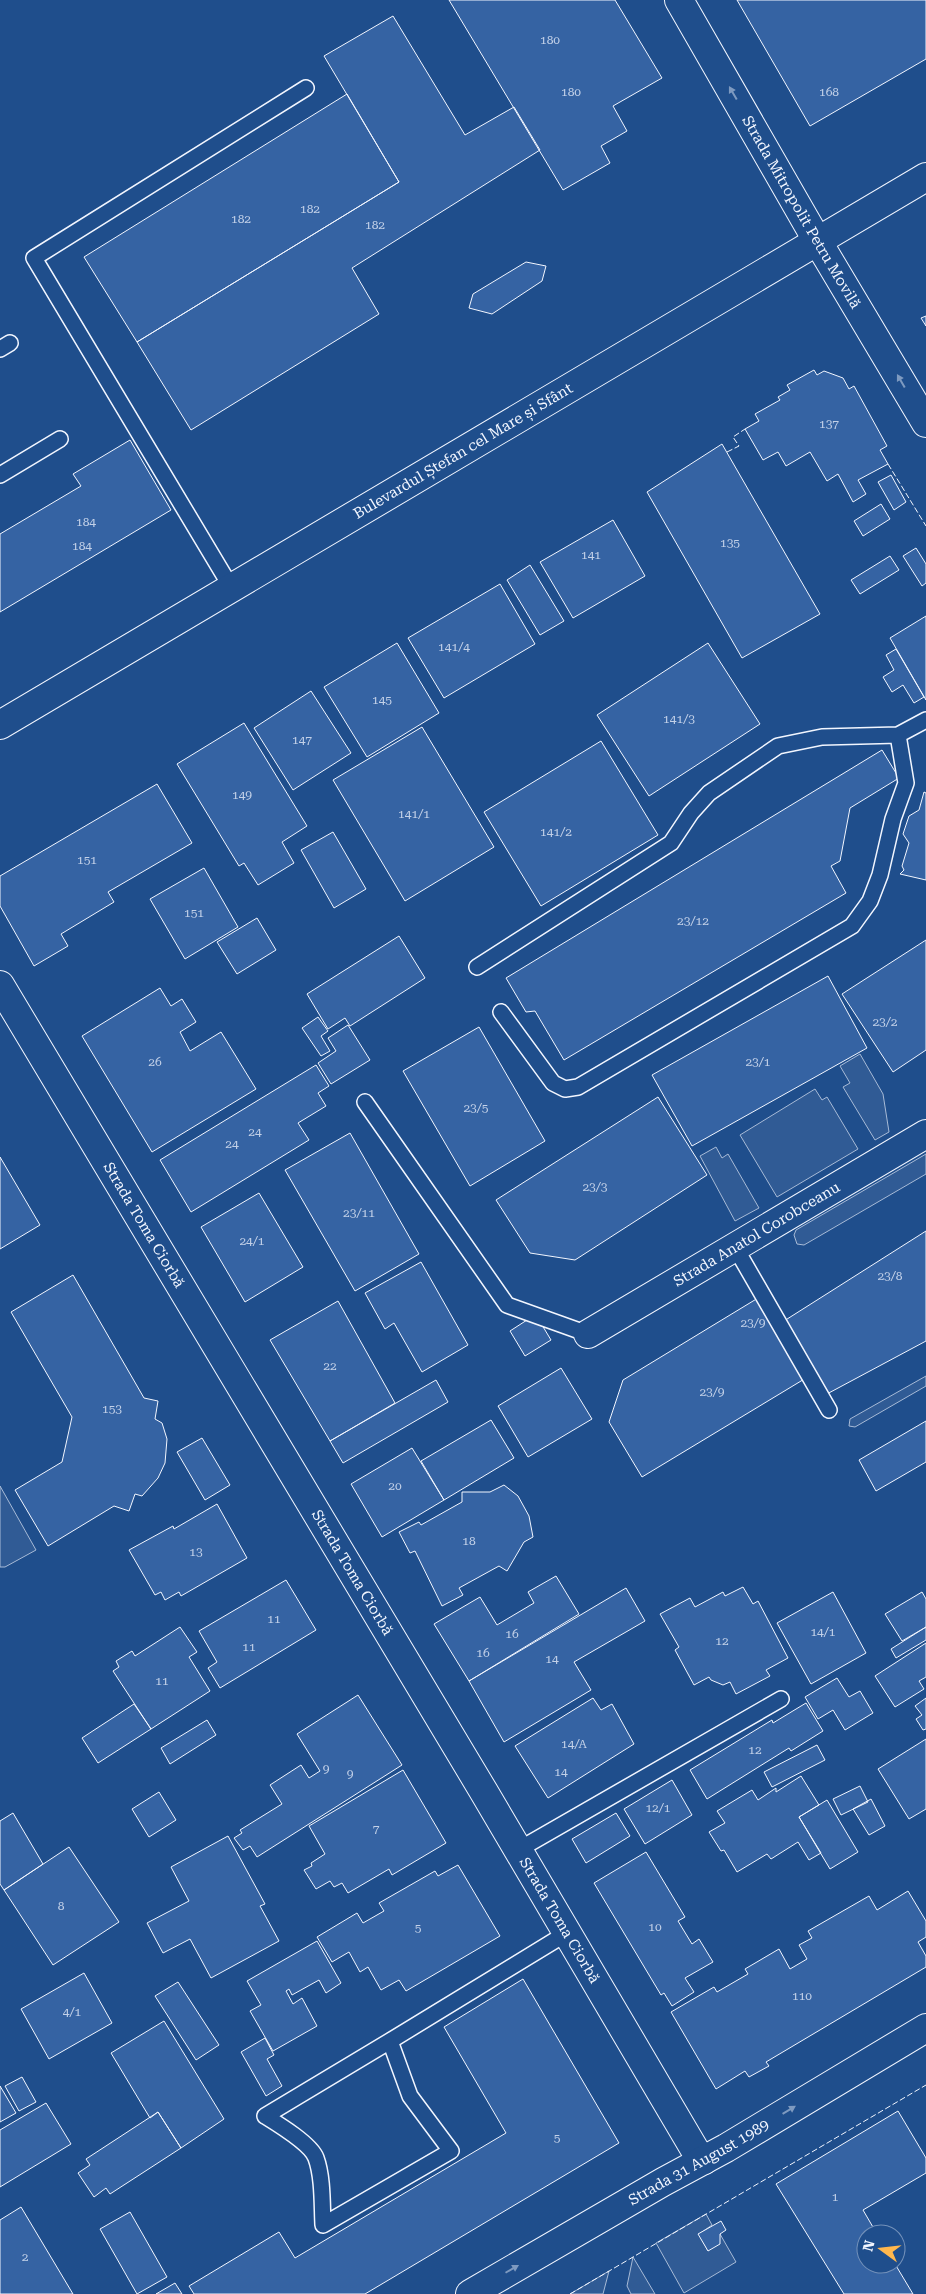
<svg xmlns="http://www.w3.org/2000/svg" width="926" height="2294" font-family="'Roboto Serif',serif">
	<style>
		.built { fill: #305b95; stroke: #a8bbd7 }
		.building { fill: #3563a3; stroke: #f2f6ff }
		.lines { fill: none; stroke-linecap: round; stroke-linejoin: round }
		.lane-casing { stroke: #f2f6ff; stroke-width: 18 }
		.street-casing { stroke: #f2f6ff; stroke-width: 30 }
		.secondary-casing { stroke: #f2f6ff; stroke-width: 30 }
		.primary-casing { stroke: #f2f6ff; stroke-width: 30 }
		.lane { stroke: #1f4e8c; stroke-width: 15 }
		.street { stroke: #1f4e8c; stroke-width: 28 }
		.secondary { stroke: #1f4e8c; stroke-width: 28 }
		.primary { stroke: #1f4e8c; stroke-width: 28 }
		.fence { stroke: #f2f6ff; stroke-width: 1; stroke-dasharray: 6 2.5; stroke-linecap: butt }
		.oneway { fill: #7e9ac0 }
		.labels { text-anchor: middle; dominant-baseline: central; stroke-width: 4; stroke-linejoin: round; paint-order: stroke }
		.number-label { font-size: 12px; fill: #c3d1e8 }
		.street-label { font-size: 15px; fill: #f2f6ff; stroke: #1f4e8c }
	</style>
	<rect width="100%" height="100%" fill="#1f4e8c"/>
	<path class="built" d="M860,1054L883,1094L889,1132L875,1140L843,1087L850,1083L840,1066Z
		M815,1089L822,1100L827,1097L858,1149L777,1197L740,1135Z
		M716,1147L722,1158L728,1154L759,1208L735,1221L700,1156Z
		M926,1154V1174L804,1245L797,1244L794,1235L796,1230Z
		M926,1376V1386L855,1427L849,1426L850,1419Z
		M0,1486L36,1550L5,1567H0Z
		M706,2214L712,2225L699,2234L708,2251L720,2234L736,2262L684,2293L656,2243Z
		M633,2257L655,2294H631L627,2286Z
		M609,2271L603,2294H570Z"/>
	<path class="building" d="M449,0H615L662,78L613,106L627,131L601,146L610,163L563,190Z
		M737,0H926V59L810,126Z
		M393,16L465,135L514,107L540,150L352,268L379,314L191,430L137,342L399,182L324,56Z
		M347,94L399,182L137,342L84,257Z
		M526,262L546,266L542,281L492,314L469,308L473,294Z
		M926,316V326L921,318Z
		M814,370L817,375L824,371L843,378L849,389L854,386L887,446L880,450L888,464L858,480L866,494L853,502L838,474L827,481L810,452L786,466L778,452L763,460L745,429L759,421L755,414L780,400L778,397L790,390L787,385Z
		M130,440L171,510L0,612V534L81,486L73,474Z
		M722,444L820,614L742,658L647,492Z
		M891,475L906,502L894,510L878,482Z
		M881,504L890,519L863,536L854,521Z
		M613,520L645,576L573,618L540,562Z
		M916,548L926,564V583L922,586L903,556Z
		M890,556L899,570L860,594L851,580Z
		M530,565L564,621L540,635L507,580Z
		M500,584L535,644L444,698L408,638Z
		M926,616V700L890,638Z
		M397,643L439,713L367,757L324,687Z
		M708,643L760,724L649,796L597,715Z
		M896,649L924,697L914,703L903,685L892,692L883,677L894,670L886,655Z
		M311,691L351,753L293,790L254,728Z
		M244,723L307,826L282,842L294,863L258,885L244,863L239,866L177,764Z
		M422,727L494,847L405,901L333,780Z
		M601,741L658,835L541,906L484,812Z
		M882,750L899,778L850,808L840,861L831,866L846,893L564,1060L535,1011L526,1012L506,978Z
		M157,784L192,843L108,892L114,902L61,934L68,946L34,966L0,906V876Z
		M924,792L926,793V880L900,874L904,870L902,866L909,843L903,834L909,816L919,810Z
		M333,832L366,889L334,908L301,850Z
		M204,868L238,927L185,959L150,899Z
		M257,918L276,950L237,974L217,942Z
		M399,936L425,978L350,1026L345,1018L328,1029L307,994Z
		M926,940V1050L893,1072L842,994Z
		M828,976L867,1048L692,1146L652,1075Z
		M160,988L171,1006L182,999L196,1022L180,1032L190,1051L221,1032L256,1089L152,1152L82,1036Z
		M318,1017L328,1031L321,1036L330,1051L321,1056L302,1028Z
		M348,1025L370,1060L331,1084L318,1063L336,1051L328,1038Z
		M479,1027L545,1141L470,1186L403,1071Z
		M316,1065L329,1086L318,1093L326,1106L298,1123L309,1140L191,1212L160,1160Z
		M658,1097L707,1175L575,1260L530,1253L496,1200Z
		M350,1133L419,1254L355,1291L285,1170Z
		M0,1157L40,1225L0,1249Z
		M259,1193L303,1267L245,1302L201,1227Z
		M926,1231V1341L825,1395L784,1321Z
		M421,1262L468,1345L422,1372L394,1323L385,1329L365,1293Z
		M73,1275L144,1398L158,1401L155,1419L162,1423L167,1439L165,1463L158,1478L142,1496L135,1494L129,1511L114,1506L48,1546L15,1490L62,1462L72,1417L11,1312Z
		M758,1298L806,1378L642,1477L609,1422L623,1380Z
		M338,1301L395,1403L330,1441L270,1340Z
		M527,1320H539L551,1340L525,1356L510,1331Z
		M561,1368L592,1419L528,1457L498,1406Z
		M436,1380L448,1402L343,1463L330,1441Z
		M491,1420L514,1458L444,1500L421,1461Z
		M926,1421V1462L876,1491L859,1460Z
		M202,1438L230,1485L205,1500L177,1452Z
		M412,1448L444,1500L382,1537L351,1484Z
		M504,1485L518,1496L529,1516L533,1537L524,1542L507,1571L499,1566L459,1588L463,1595L442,1606L415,1551L410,1553L399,1532L419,1522L421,1525L462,1502V1492H490Z
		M217,1504L247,1558L181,1596L179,1592L165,1600L161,1592L155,1595L129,1550L173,1526L174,1529Z
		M556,1576L579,1614L469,1681L434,1624L480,1597L497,1625L534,1603L528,1592Z
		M286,1580L316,1630L220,1688L208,1668L217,1662L199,1631Z
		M743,1587L753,1604L758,1601L788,1658L766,1670L770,1676L736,1694L730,1682L723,1685L711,1680L709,1677L694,1685L675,1650L679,1647L660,1614L690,1598L695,1607L723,1592L725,1596Z
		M626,1588L645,1621L574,1662L591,1690L504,1742L469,1681Z
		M833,1592L866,1653L811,1684L777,1623Z
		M922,1592L926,1599V1627L902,1641L885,1614Z
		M180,1627L197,1652L189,1657L210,1691L151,1729L113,1671L119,1667L116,1661L132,1651L135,1656Z
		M926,1627V1640L896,1658L891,1649Z
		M926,1643V1677L919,1681L924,1689L895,1707L875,1676Z
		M837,1678L849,1697L860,1691L873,1713L845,1730L833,1710L818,1719L805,1697Z
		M358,1695L402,1765L257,1857L250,1846L243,1850L234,1838L242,1833L240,1830L282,1804L270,1785L301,1765L309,1778L320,1771L297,1734Z
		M593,1698L601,1710L612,1704L634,1744L548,1798L515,1746Z
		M926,1698V1729L923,1730L916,1719L922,1715L915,1706Z
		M806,1703L823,1731L791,1751L789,1748L707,1799L690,1770L772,1720L773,1723Z
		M134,1704L151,1729L98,1763L82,1738Z
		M207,1720L216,1735L170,1764L161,1748Z
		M926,1739V1809L909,1819L878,1769Z
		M817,1745L825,1760L772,1787L764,1772Z
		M403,1770L446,1843L392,1875L389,1869L348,1893L342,1883L334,1887L330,1881L316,1889L304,1870L312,1866L311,1863L325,1854L309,1826Z
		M801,1776L819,1805L799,1817L821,1853L809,1860L798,1842L771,1859L767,1854L737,1872L724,1850L721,1851L709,1832L725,1823L717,1811L752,1790L758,1800L776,1788V1792Z
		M672,1780L692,1815L645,1844L624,1809Z
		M860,1786L868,1802L841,1815L833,1799Z
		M159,1792L176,1820L149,1837L132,1809Z
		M871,1799L885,1826L869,1835L853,1809Z
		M827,1800L858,1852L830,1869L799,1817Z
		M13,1813L43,1864L4,1890L0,1884V1821Z
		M616,1813L630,1836L586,1863L572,1839Z
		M228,1836L265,1904L260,1906L279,1941L211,1978L190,1939L163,1953L147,1923L189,1901L171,1867Z
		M69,1847L119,1922L53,1965L4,1890Z
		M646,1852L685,1917L678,1921L692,1944L699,1939L713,1962L685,1978L694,1992L672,2006L664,1993L661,1995L594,1883Z
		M458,1865L500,1936L406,1991L399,1980L381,1990L368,1967L360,1972L349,1952L332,1962L317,1937L357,1913L363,1923L384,1911L379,1903L435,1871L438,1876Z
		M908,1891L926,1921V1937L918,1942L926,1956V1967L766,2062L769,2066L749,2077L745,2071L716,2089L671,2012L714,1987L717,1992L748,1974L745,1969L779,1949L790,1969L807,1959L799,1945L812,1938L808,1931L869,1896L877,1910Z
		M317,1941L341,1983L326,1993L319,1980L292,1995L289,1989L286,1991L293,2004L302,1998L317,2026L273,2051L250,2011L261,2005L247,1981Z
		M84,1973L112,2023L49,2059L21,2009Z
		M523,1979L619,2143L365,2294H194L189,2286L279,2232L295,2258L506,2133L444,2027Z
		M178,1982L219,2045L196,2060L155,1996Z
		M164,2021L224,2119L181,2148L158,2112L150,2118L111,2053Z
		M265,2038L274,2055L267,2059L282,2086L266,2096L241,2052Z
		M22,2077L36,2102L19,2111L5,2086Z
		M0,2086L16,2113L0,2122Z
		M46,2103L71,2144L0,2187V2130Z
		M898,2111L926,2158V2173L863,2210L877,2234H866V2264H895L913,2294H844L776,2184Z
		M158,2112L181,2148L110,2194L106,2188L94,2197L78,2173L90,2165L86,2159Z
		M21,2207L73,2294H0V2220Z
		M130,2212L167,2277L137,2294L100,2229Z
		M721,2221L726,2230L720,2234V2244L708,2251L698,2234Z
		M175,2283L182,2294H156Z"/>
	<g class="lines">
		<g class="lane-casing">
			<path id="lane" d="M0,349L10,343
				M0,475L60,439
				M231,587L34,258L306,88
				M477,967L671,843L691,813L709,793L778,746L822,737L898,735L926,720
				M501,1012L553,1083L565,1089L578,1087L852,926L870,901L880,875L893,819L906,783L898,735
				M365,1102L507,1305L588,1334
				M735,1247L829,1410
				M518,1850L781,1699
				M390,2041L265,2116C278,2124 311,2144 316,2158C323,2177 322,2205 323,2225L451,2151L410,2096L390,2041L567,1933"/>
		</g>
		<g class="street-casing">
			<g id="street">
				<path id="s1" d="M679,0L818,242L926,423"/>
				<path id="s2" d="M0,985L484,1792L695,2150L704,2160"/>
				<path id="s3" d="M588,1334L926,1134"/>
			</g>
		</g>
		<g class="secondary-casing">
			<g id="secondary">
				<path id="s4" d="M470,2294L663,2182L726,2148L926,2028"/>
			</g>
		</g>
		<g class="primary-casing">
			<g id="primary">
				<path id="s5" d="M0,725L926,177"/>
			</g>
		</g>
		<use href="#lane" class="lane"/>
		<use href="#street" class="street"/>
		<use href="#secondary" class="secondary"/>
		<use href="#primary" class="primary"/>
		<path class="fence" d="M727,452L739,446L733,437L745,429
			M888,464L926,526
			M570,2294L926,2085"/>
	</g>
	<defs><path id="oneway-solid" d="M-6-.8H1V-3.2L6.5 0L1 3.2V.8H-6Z" transform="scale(1.25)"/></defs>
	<g class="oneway">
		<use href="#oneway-solid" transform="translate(733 93) rotate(-120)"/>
		<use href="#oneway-solid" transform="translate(901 381) rotate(-120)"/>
		<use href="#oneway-solid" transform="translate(789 2110) rotate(-31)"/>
		<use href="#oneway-solid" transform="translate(512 2269) rotate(-30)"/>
	</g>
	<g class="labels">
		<g class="number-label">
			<text x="550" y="40">180</text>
			<text x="571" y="92">180</text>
			<text x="829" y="92">168</text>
			<text x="310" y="209">182</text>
			<text x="241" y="219">182</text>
			<text x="375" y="225">182</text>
			<text x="829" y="424">137</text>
			<text x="86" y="522">184</text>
			<text x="730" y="543">135</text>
			<text x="82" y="546">184</text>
			<text x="591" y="555">141</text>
			<text x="454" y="647">141/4</text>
			<text x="382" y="700">145</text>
			<text x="679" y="719">141/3</text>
			<text x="302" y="740">147</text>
			<text x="242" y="795">149</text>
			<text x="414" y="814">141/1</text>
			<text x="556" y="832">141/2</text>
			<text x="87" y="860">151</text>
			<text x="194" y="913">151</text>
			<text x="693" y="921">23/12</text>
			<text x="885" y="1022">23/2</text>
			<text x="155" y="1062">26</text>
			<text x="758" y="1062">23/1</text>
			<text x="476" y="1108">23/5</text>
			<text x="255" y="1132">24</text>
			<text x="232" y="1144">24</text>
			<text x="595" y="1187">23/3</text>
			<text x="359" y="1213">23/11</text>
			<text x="252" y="1241">24/1</text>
			<text x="890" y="1276">23/8</text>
			<text x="753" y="1323">23/9</text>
			<text x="330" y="1366">22</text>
			<text x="712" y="1392">23/9</text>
			<text x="112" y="1409">153</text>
			<text x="395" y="1486">20</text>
			<text x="469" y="1541">18</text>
			<text x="196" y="1552">13</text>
			<text x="274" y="1619">11</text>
			<text x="823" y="1632">14/1</text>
			<text x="512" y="1634">16</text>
			<text x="722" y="1641">12</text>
			<text x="249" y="1647">11</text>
			<text x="483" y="1653">16</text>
			<text x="552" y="1659">14</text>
			<text x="162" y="1681">11</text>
			<text x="574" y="1744">14/A</text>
			<text x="755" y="1750">12</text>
			<text x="326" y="1769">9</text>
			<text x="561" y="1772">14</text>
			<text x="350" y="1774">9</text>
			<text x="658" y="1808">12/1</text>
			<text x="376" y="1829">7</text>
			<text x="61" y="1906">8</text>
			<text x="655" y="1927">10</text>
			<text x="418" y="1928">5</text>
			<text x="802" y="1996">110</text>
			<text x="72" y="2012">4/1</text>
			<text x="557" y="2138">5</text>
			<text x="835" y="2197">1</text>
			<text x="25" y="2257">2</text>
		</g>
		<g class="street-label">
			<text stroke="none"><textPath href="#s1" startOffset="245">Strada Mitropolit Petru Movilă</textPath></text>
			<text stroke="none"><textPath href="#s5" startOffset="538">Bulevardul Ștefan cel Mare și Sfânt</textPath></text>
			<text stroke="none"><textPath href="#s2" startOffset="280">Strada Toma Ciorbă</textPath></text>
			<text stroke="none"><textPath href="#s3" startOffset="196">Strada Anatol Corobceanu</textPath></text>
			<text stroke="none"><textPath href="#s2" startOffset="685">Strada Toma Ciorbă</textPath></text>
			<text stroke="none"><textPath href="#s2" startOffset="1090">Strada Toma Ciorbă</textPath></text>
			<text stroke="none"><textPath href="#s4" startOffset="264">Strada 31 August 1989</textPath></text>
		</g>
	</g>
	<g transform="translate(881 2249) rotate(285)"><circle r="24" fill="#1f4e8c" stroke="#7391ba"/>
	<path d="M0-4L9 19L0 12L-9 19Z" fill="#ffb74d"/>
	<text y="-8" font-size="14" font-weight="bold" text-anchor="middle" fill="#f2f6ff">N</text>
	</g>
</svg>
